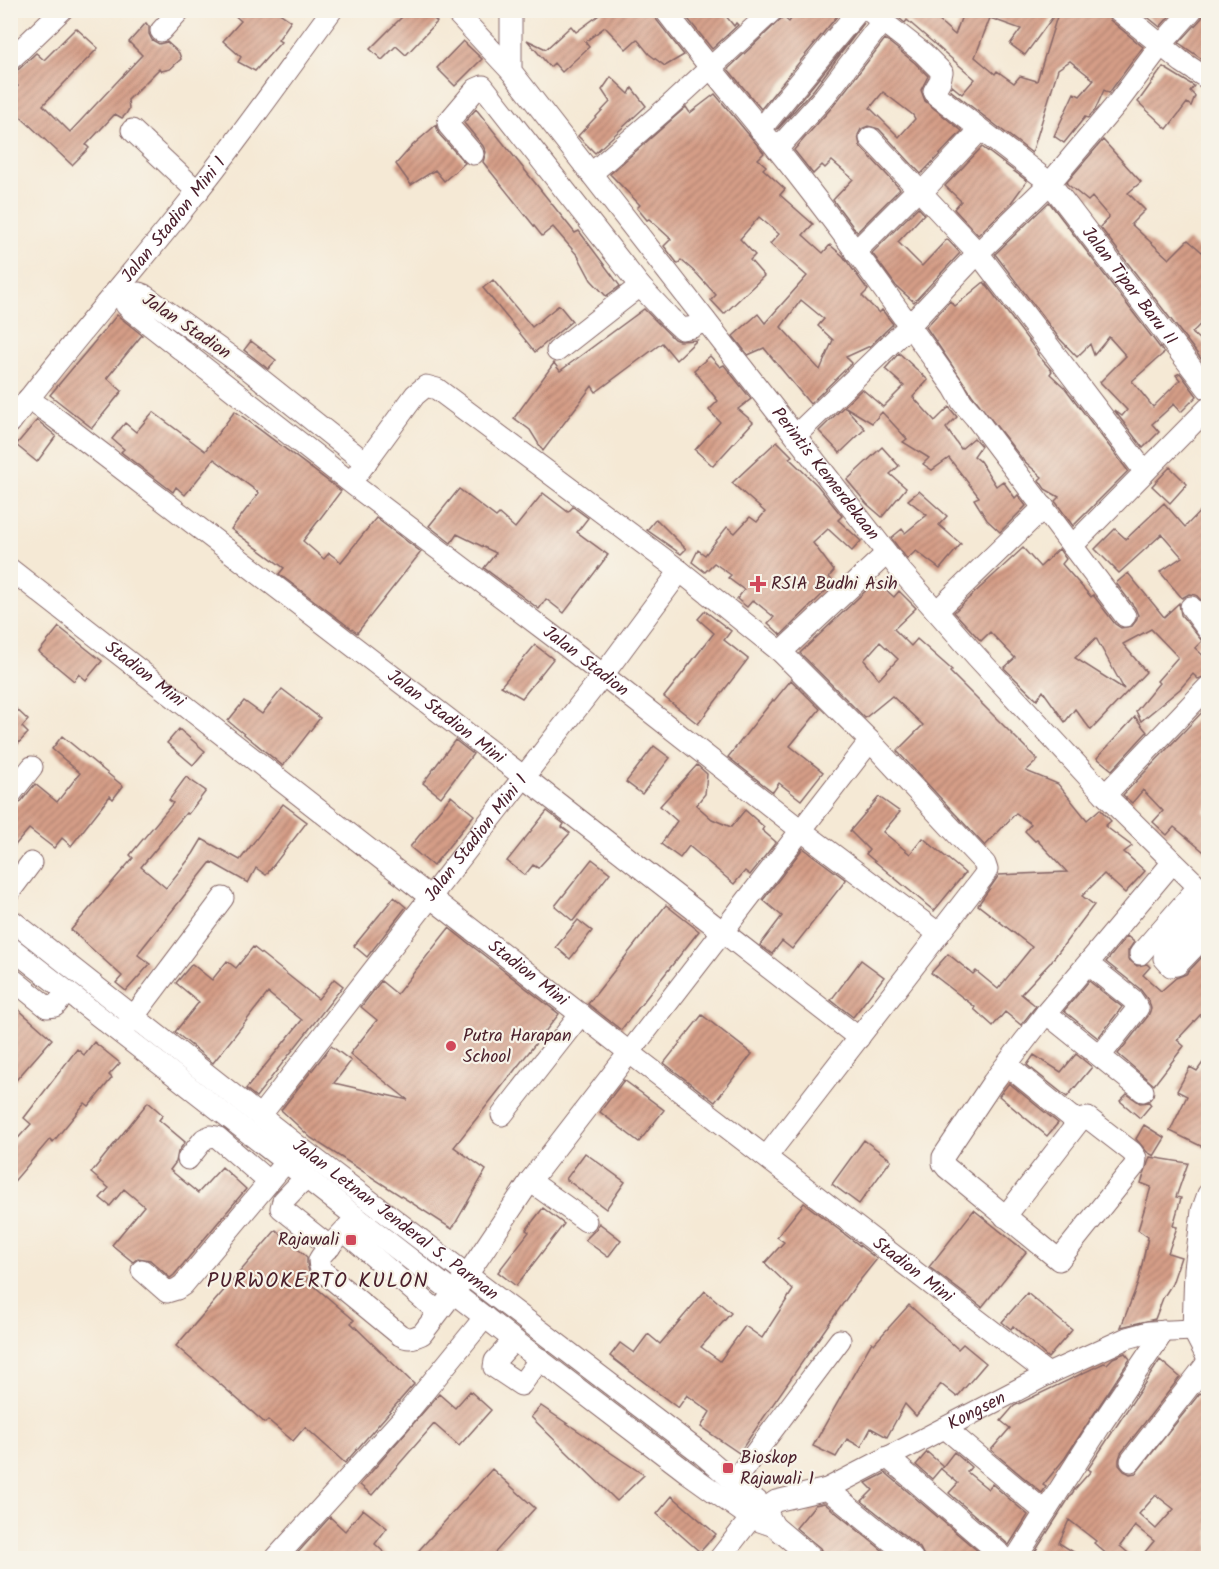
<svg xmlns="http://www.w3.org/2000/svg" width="1219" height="1569" font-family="Kalam,sans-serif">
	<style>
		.building { fill: url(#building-hatch); fill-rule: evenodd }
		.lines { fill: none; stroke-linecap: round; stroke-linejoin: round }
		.minor-casing { stroke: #866666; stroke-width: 23 }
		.minor { stroke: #fff; stroke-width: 21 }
		.poi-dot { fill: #d1495b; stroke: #f7f3e8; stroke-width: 2 }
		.labels { text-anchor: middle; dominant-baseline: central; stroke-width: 4.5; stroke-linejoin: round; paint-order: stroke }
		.street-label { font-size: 18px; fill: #4a1f2b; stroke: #f7f3e8 }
		.poi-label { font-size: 18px; fill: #4a1f2b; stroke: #f7f3e8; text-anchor: start }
		.quarter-label { font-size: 21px; letter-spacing: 1.5px; fill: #4a1f2b; stroke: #f7f3e8 }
	</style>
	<defs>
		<pattern id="building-hatch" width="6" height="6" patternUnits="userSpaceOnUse" patternTransform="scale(1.5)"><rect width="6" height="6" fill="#d59e87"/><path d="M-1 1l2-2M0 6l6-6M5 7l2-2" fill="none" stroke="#af806f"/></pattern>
	</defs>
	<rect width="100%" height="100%" fill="#f7f3e8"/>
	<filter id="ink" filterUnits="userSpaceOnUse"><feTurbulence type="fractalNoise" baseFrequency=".0167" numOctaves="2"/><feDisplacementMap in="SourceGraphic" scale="12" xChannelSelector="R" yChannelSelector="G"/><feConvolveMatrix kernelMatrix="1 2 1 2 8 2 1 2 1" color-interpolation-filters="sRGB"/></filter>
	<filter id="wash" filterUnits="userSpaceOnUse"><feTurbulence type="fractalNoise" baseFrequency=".008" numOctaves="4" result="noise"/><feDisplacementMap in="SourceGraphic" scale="24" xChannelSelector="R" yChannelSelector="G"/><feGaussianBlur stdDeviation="1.35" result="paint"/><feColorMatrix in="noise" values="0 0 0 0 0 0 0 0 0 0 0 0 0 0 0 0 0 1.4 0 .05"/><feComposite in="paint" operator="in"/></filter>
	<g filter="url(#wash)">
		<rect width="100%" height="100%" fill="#f5e9d5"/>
		<g id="blocks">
			<path class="building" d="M229,10H275L291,21L278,40L281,42L255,71L238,62L241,57L223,41L241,21Z
				M409,10H425L437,22L406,55L396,46L382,60L370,49Z
				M606,10H652L655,18L684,55L665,66L649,54L637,39L626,49L605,27L585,42L589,47L562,72L554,63L550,67L527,40L546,49L571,26L576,32Z
				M681,10H721L734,26L736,23L738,25L712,49Z
				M797,10H842L761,109L728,69L783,17L789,22Z
				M889,10H927L955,35L964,10H1058L1025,55L1010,44L1021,29L990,18L975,57L995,74L997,71L1014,83L1020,76L1037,81L1059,10H1106L1110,20L1143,47L1109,93L1104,90L1095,110L1088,118L1085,117L1064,143L1054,136L1074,93L1080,96L1094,80L1070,61L1058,69L1032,153L950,90L952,86L962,94L975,79L907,20L905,23Z
				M1139,10H1175L1160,27Z
				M1204,10H1209V64L1179,43L1202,18Z
				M146,23L149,27V34L152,40L159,44L167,42L179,53L181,59L170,69L162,71L159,69L128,100L129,109L126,114L122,118L115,114L86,145L89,148L72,165L10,107V94L18,86L10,80V72L19,69L36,53L44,60L76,28L98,48L43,105L70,132L142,55L129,42Z
				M864,23L814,89L778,129H777Z
				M885,39L915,63L928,76L921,90L925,101L962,131L921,174L879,129L868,126L861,129L858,135L860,146L900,189L857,232L833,200L853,179L832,161L825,168L822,165L813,174L794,150L834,105ZM883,92L913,115L915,119L899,137L870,108Z
				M463,41L482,59L455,86L437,68Z
				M1163,67L1194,86L1190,91L1195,96L1191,106L1187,103L1167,129L1138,102Z
				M611,77L629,94L632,88L646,106L595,153L578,136L610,102L602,90Z
				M715,94L764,153L758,159L766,166L763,169L785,189L780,195L813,224L803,235L823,253L830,245L843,256L868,290L862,296L879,313L882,310L893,324L870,346L846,357L852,363L810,404L764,348L748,355L733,336L758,314L765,323L807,276L770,244L779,234L759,217L740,239L755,255L750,260L764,276L724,314L711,300L716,295L697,274L681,260L678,264L664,246L671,239L649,219L647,220L637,208L640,205L610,174L686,107L690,113ZM801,300L824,319L818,326L833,340L820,370L781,327Z
				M476,109L575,233L579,231L620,286L606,296L591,280L578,256L553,227L542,236L483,162L486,152L483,146L464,123Z
				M436,125L439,134L465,163L444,181L435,170L411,185L396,164L413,145Z
				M1103,140L1141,182L1128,193L1145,210L1131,224L1169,259L1188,240L1209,258V315L1192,333L1209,348V369L1100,227L1109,217L1092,197L1088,201L1066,183Z
				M982,147L1027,181L1010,204L978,235L954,209L961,201L945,186Z
				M1049,202L1164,353L1132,381L1153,407L1180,380L1176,375L1180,373L1197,396L1181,412L1174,404L1152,424L1159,432L1143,448L1114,410L1122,416L1127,410L1100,382L1126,356L1109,337L1094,355L1090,344L1077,357L1059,338L995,254Z
				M918,207L924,214L898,242L922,266L947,239L960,253L914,302L896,286L872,253Z
				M493,280L532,327L559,305L572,321L535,352L483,288Z
				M984,282L1038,353L1037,354L1052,371L1050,374L1065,388L1128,471L1073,526L1055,501L1059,497L1045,489L1039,480L1042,477L1023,460L972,395L926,327L950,301L955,306Z
				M644,309L674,339L679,341L697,340L676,360L662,343L596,392L592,386L543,451L530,430L514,418L554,363L560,371Z
				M117,315L142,335L107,378L122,391L92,428L50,395Z
				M251,341L276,360L268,369L244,350Z
				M899,353L928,380L913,397L935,421L949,407L957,417L946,428L961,449L974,438L981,446L974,456L980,461L996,486L1003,481L1015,498L1018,495L1026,506L1000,532L987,520L974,499L979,497L949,458L932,470L923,464L929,458L903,442L907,439L882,412L872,423L844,406L865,429L840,453L819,431L862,389L883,407L904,386L885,369Z
				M710,356L720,367L724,365L751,399L738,409L753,422L713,466L695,450L720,422L709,410L718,401L694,370Z
				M235,411L341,491L303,541L324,559L329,553L341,562L376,518L421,552L357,633L279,574L284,568L231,529L259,493L214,459L185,495L176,487L173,492L121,452L124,449L112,439L125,423L136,432L153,412L205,451Z
				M37,420L56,436L37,462L16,445Z
				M777,441L792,456L789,458L817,485L842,516L838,520L861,541L852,551L828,529L813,543L834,571L829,577L834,583L781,635L768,623L774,617L753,600L747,607L737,599L744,590L728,578L731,575L714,563L705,572L692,562L698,550L705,555L727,527L735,533L750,517L757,522L765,512L732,483Z
				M882,447L899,466L890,474L906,488L882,517L867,504L847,480Z
				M1170,467L1187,484L1170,503L1152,486Z
				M459,489L496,517L499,514L515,528L543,493L568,512L573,507L588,518L577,532L608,555L564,613L546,599L539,609L484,568L496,553L457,534L451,543L429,526Z
				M919,491L947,516L939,525L961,544L940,569L916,551L907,559L891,538L902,529L905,533L927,515L908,500Z
				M1209,502V609L1196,595L1189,594L1182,598L1160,572L1182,557L1162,534L1119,573L1095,549L1115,529L1126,539L1164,503L1185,527Z
				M656,519L686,549L681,554L647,530Z
				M1023,548L1040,567L1059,549L1066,559L1062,564L1091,597L1093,595L1115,624L1121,628L1132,626L1136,621L1138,615L1135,608L1116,583L1128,573L1164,617L1179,603L1181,615L1202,641L1195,648L1209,661V675L1198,679L1193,674L1180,689L1141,721L1136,711L1159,683L1157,681L1178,657L1151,629L1123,644L1146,672L1091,730L1075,709L1065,722L1043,691L1037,700L1004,668L1015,658L990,632L981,641L954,612ZM1096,638L1124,689L1075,658Z
				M876,581L894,597L899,591L916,608L894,629L911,646L917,639L952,670L950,672L1038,760L1026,771L1058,784L1087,820L1100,809L1111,821L1105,826L1132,846L1124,852L1145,871L1125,893L1104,874L1082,896L1094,905L1050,963L1021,994L1036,1006L1021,1025L1005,1012L993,1026L974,1009L975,1007L931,973L948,954L973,974L976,971L998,989L1032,947L978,905L999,875L1067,872L1037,840L1035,841L1025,831L1031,824L1016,813L985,846L897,751L923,725L892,696L865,718L800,653ZM880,642L898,659L879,679L864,660Z
				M705,611L731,631L724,640L748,659L698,724L664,697L714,633L698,619Z
				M59,627L102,661L86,680L79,674L74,681L39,652Z
				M535,645L553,659L522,698L501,686Z
				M791,680L820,709L790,746L823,772L801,800L779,783L773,792L728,757L773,700L774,701Z
				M282,689L320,718L283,766L228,721L244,701L262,714Z
				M10,703L28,720L22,727L28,733L10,752Z
				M1209,705V805L1203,811L1209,816V856L1174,827L1167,835L1153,822L1163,811L1143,790L1132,803L1123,795Z
				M1135,717L1147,732L1112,770L1097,758Z
				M179,729L205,751L193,765L167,743Z
				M62,736L123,786L113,799L110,796L71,846L62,838L54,848L29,829L10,851V807L20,803L35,784L57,802L80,773L52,749Z
				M455,740L473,754L441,797L423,783Z
				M654,746L670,758L642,794L626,782Z
				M697,765L707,774L705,794L696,805L712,819L731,827L745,810L764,827L762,830L776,842L750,875L745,871L734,884L689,846L680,858L661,844L677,821L660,806Z
				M186,777L206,791L188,814L186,813L141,867L166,888L193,854L202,839L240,860L283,804L307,822L266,875L256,868L248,883L211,862L140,951L138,955L150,964L126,991L116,983L122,976L71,930L133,858L130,855L173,803L169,800Z
				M451,796L474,815L433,866L410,847Z
				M879,797L900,812L883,832L910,854L923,838L965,873L934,911L866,854L869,850L850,831Z
				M547,811L564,824L562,827L570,833L538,868L533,865L525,875L507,861Z
				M803,848L846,880L792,949L782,941L772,954L760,945L782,916L763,900Z
				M592,859L610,873L573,921L555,906Z
				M394,897L406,907L367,957L354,946Z
				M666,905L699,931L621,1030L588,1004Z
				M578,920L592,931L570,959L556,947Z
				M449,928L559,1014L454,1147L486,1170L452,1229L311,1138L281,1110L331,1046L351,1061L334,1083L408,1100L350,1054L377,1020L361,1007L381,981L397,994Z
				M1127,936L1134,942L1128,951V959L1137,966L1147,964L1150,967L1143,975L1161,991L1176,978L1186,974L1201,958L1209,955V1010L1201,1014L1177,1040L1184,1046L1154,1085L1118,1054L1148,1016L1151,1009L1149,1001L1140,989L1106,962Z
				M253,947L318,999L334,979L343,986L256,1097L246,1089L302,1020L288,1009L268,993L213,1063L175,1032L199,1002L176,983L192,964L212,980L227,961L236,968Z
				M861,960L884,977L853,1017L831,1000Z
				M1089,981L1122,1007L1098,1038L1064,1011Z
				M10,1002L52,1039L10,1087Z
				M702,1015L752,1054L715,1102L664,1063Z
				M94,1042L120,1063L109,1075L112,1078L89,1106L85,1103L53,1142L50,1139L10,1186V1147L31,1124L24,1118L77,1049L84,1055Z
				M1076,1054L1092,1067L1067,1097L1027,1065L1034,1055L1061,1072Z
				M1209,1054V1150L1170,1131L1187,1096L1177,1091L1190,1067L1197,1071Z
				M624,1080L664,1110L639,1142L600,1112Z
				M1009,1083L1058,1123L1047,1136L999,1096Z
				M1127,1094L1140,1103L1149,1102L1151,1105L1140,1118L1120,1101Z
				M148,1102L163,1115L159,1120L185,1142L178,1152L176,1162L170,1170L198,1193L222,1167L246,1189L174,1275L170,1278L150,1260L138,1258L133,1262L112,1245L144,1206L124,1189L110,1206L100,1198L109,1188L91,1173Z
				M1144,1125L1165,1138L1154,1156L1147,1152L1136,1139Z
				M864,1140L891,1160L859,1204L832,1184Z
				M585,1153L625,1182L606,1209L566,1179Z
				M1150,1157L1188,1163L1176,1197L1181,1198L1173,1226L1177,1227L1168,1253L1181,1257L1172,1284L1163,1298L1155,1319L1121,1327L1138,1283L1148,1237L1138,1230L1151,1187L1141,1183Z
				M804,1203L877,1259L853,1289L739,1453L701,1427L710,1412L687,1395L678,1408L610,1356L620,1343L634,1353L648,1334L660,1344L705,1291L731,1313L701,1347L720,1361L745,1326L762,1338L793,1290L765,1263L784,1242L777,1237Z
				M543,1208L564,1224L516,1286L498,1272L529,1232L526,1230Z
				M974,1210L1026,1252L982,1307L929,1267Z
				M599,1223L621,1240L608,1257L585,1240L596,1229Z
				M276,1230L307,1257V1264L310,1276L307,1280L354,1320L351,1323L414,1384L345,1463L305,1427L293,1441L268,1420L265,1423L176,1346Z
				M1027,1293L1072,1330L1048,1358L1013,1326L1011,1329L1002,1322Z
				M909,1305L958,1349L963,1344L986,1363L957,1397L941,1384L916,1416L905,1404L887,1437L871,1428L861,1447L847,1439L836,1457L813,1446L872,1342L874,1344Z
				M1125,1353L1130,1359L1065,1458L1043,1485L1046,1487L1042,1493L991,1450L1010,1428L1001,1421L1014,1406L1104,1363L1107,1364L1113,1358Z
				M1160,1360L1180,1377L1121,1453L1119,1459V1465L1124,1471L1130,1474L1136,1473L1200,1393L1209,1399V1558H1140L1154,1541L1135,1526L1120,1546L1134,1558H1111L1094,1543L1096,1541L1069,1520L1059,1543L1083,1558H1031L1075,1489L1091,1471L1088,1469ZM1156,1495L1174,1509L1156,1529L1139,1514Z
				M470,1391L491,1410L459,1446L434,1424L372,1495L360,1485L439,1394L455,1408Z
				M541,1406L644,1475L617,1501L531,1417Z
				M927,1452L943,1466L932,1479L916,1465Z
				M954,1452L971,1467L967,1472L988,1489L992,1484L1028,1515L1009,1545L949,1493L958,1483L941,1469Z
				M492,1469L535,1508L490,1558H412Z
				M886,1473L986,1558H925L920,1548L862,1501L873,1490L866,1483Z
				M672,1496L716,1534L700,1552L657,1514Z
				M824,1503L892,1558H825L820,1548L796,1528L815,1505Z
				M363,1509L387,1528L375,1544L390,1558H293L330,1517L345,1531Z"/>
		</g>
	</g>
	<g filter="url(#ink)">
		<use href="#blocks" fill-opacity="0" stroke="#866666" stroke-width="1.5"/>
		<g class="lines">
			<g class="minor-casing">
				<g id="minor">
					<path d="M454,10L511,71"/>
					<path id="s1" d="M511,10V71L900,570L976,656L1105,795L1208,896"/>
					<path d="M665,10C701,58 740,103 777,149C839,226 897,308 954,388L962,402L975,417L1125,616"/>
					<path id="s2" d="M868,10L923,53L942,72L940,81L934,91L936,95L1050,183L1208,389"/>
					<path d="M1118,10L1182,62L1208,79"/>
					<path d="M161,31L180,10"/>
					<path d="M10,60L62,10"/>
					<path d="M132,130L198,192"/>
					<path d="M760,130L859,10"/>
					<path d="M870,138L978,253L1145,472"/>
					<path d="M777,149L824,97L882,22"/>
					<path d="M473,154L449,126L448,122L476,89L483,86L640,286L670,318L682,329L693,327L705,320"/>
					<path d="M592,173L669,106L773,10"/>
					<path d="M922,192L980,130"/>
					<path d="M855,252L919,188"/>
					<path d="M557,351L640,286"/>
					<path id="s3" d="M28,399L49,413L524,777L859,1038"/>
					<path id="s4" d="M10,423C69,344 135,271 196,193C243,134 287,71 332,10"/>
					<path d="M796,435L909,326L978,253L1050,183L1119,101L1161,45L1192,10"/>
					<path id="s5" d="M366,463L248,369L144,295L139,293L130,298L126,305L132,311L355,486L566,646L802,831L939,934"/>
					<path d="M358,473L415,395L426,386L437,389L680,571L781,652L870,741L985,864L987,870L983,877L767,1156"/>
					<path d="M1072,546L1208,408"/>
					<path id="s6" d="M10,569L630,1053L1048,1374"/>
					<path d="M1191,607L1208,630"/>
					<path d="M937,611L1044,507"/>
					<path d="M781,652L886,554"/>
					<path d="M10,795L32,767"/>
					<path d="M1105,795L1208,687"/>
					<path d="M10,891L31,863"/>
					<path d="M1208,906L1165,952L1164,958L1171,966L1177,965L1208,933"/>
					<path id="s7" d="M10,919L298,1146L702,1454L764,1507L774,1526"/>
					<path d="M10,947L514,1340L688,1473L751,1518L774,1526L812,1558"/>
					<path d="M1140,954L1199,886"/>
					<path d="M1088,964L1132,999L1138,1008L1100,1056"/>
					<path d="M10,977L47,1007L55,1006L67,992"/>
					<path d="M1046,1013L1143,1091"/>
					<path d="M125,1028L223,898"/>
					<path d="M1007,1065L1071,1117L1080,1120L1088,1118L1132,1152L1136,1158L1135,1165L1059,1260L947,1168L943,1163V1157L993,1082L1046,1013L1173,862"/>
					<path d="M502,1115L581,1014"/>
					<path id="s8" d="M260,1116L603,675L680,571"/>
					<path d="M188,1159L204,1139L211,1136L217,1137L269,1182"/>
					<path d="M305,1178L283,1201L281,1208L330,1247"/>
					<path d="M530,1181L586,1221"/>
					<path d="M1208,1194L1202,1211L1195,1269L1193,1330L1208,1359"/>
					<path d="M1005,1217L1080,1120"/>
					<path d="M356,1218C350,1225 320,1255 319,1260C319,1263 320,1267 321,1270L400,1335C409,1340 413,1338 422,1334L467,1275L530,1181L870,741"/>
					<path d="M345,1232L438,1312"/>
					<path d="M142,1270L167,1292L177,1289L183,1285L294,1152"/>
					<path d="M514,1340L495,1361L494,1367L521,1385L540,1359"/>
					<path d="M945,1428L1045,1512"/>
					<path d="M887,1457L1005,1558"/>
					<path d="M1131,1461L1208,1362"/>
					<path d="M735,1480L840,1340"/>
					<path d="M827,1489L912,1558"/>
					<path d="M276,1558L402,1419L485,1317"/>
					<path id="s9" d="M720,1558L751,1518L776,1501L827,1489L1048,1374L1127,1338L1149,1332L1193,1330"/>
					<path d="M1016,1558L1100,1426L1164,1331"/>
				</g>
			</g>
			<use href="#minor" class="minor"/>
		</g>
	</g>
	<g class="poi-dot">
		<path d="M755 575h6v6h6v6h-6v6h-6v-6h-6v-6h6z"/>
		<circle cx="451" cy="1046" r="6"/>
		<rect x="345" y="1234" width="12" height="12" rx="3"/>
		<rect x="722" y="1462" width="12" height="12" rx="3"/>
	</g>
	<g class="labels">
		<g class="street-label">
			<text stroke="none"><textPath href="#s4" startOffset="261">Jalan Stadion Mini 1</textPath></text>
			<text stroke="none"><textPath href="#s2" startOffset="396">Jalan Tipar Baru II</textPath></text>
			<text transform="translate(186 327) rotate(34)">Jalan Stadion</text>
			<text stroke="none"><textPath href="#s1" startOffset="572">Perintis Kemerdekaan</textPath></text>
			<text stroke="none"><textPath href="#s5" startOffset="884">Jalan Stadion</textPath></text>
			<text stroke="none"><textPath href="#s6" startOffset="171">Stadion Mini</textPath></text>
			<text stroke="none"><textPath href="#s3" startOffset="525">Jalan Stadion Mini</textPath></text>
			<text stroke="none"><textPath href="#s8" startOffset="352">Jalan Stadion Mini 1</textPath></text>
			<text stroke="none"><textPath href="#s6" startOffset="657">Stadion Mini</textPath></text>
			<text stroke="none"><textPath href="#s7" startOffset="489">Jalan Letnan Jenderal S. Parman</textPath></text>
			<text stroke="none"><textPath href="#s6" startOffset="1143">Stadion Mini</textPath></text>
			<text stroke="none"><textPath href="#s9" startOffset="302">Kongsen</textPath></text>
		</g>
		<g class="poi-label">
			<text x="771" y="584">RSIA Budhi Asih</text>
			<text x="463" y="1036">Putra Harapan<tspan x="463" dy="21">School</tspan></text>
			<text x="339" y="1240" text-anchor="end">Rajawali</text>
			<text x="740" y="1458">Bioskop<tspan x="740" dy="21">Rajawali 1</tspan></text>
		</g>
		<g class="quarter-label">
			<text x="318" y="1281">PURWOKERTO KULON</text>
		</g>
	</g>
	<rect width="1219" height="1569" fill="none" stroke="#f7f3e8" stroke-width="36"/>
</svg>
